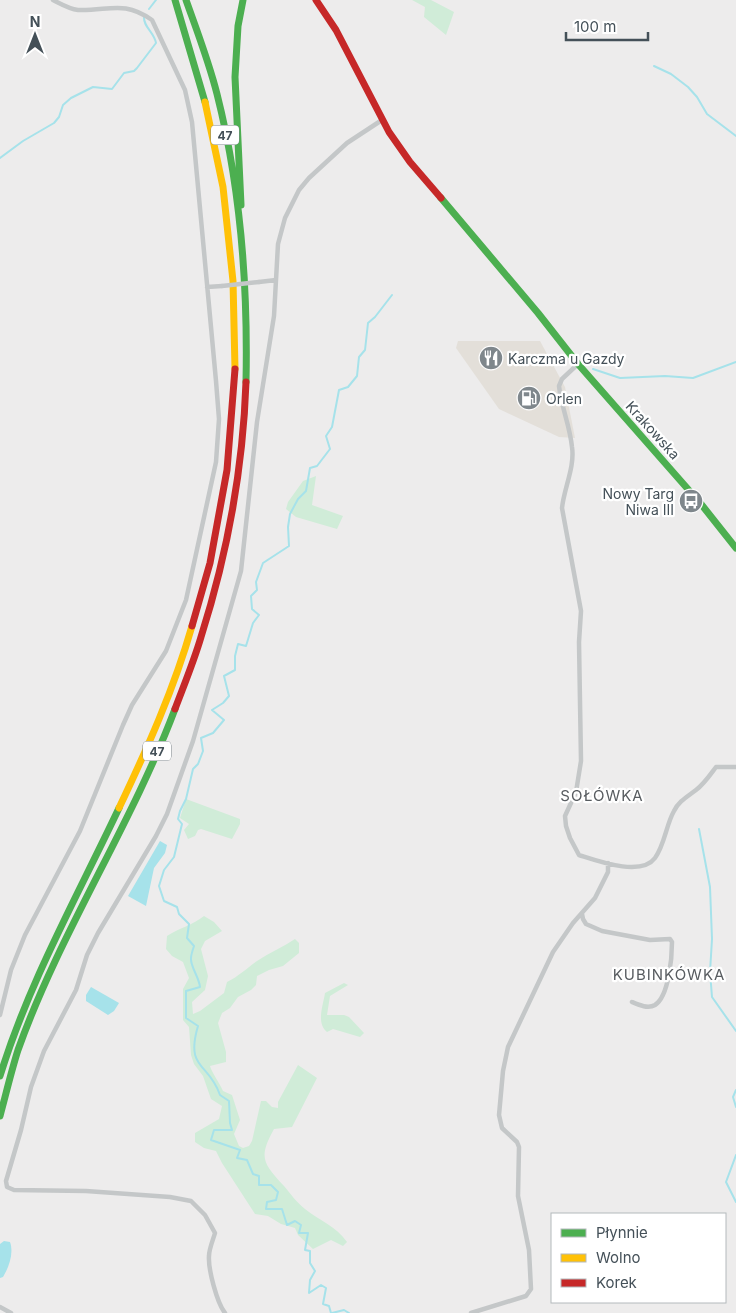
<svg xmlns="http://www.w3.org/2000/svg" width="736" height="1313" font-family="Inter,sans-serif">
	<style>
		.commercial { fill: #e3dfd9 }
		.green { fill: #d0ecd8 }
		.water { fill: #a6e2ea }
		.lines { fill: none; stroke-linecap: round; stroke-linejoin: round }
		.stream { stroke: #a6e2ea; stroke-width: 2 }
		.street { stroke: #c4c7c8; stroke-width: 4.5 }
		.fast { stroke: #4caf50; stroke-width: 7 }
		.slow { stroke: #ffc107; stroke-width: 7 }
		.jam { stroke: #c62828; stroke-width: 7 }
		.street-bridge { stroke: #c4c7c8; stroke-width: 4.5 }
		.labels { text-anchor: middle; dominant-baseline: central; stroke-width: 4.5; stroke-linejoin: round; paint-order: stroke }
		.shield { fill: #fff; stroke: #7c848a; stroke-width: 1 }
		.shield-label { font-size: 12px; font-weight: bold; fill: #445058 }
		.poi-label { font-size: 14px; fill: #445058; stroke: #fff; text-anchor: start }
		.street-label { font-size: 14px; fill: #445058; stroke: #fff }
		.neighbourhood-label { font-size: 15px; letter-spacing: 1px; fill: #585c60; stroke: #fff }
	</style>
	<rect width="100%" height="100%" fill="#edecec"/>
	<path class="commercial" d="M458,341H540L565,387L575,438L559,437L499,409L456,348Z"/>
	<path class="green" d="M412,0H431L454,12L446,35L424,17L425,7Z
		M316,476L312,505L343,516L337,529L296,517L286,509L288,502L303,481Z
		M186,799L240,819V824L232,839L201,829L198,830L195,836L188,839L184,830L189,824L180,818Z
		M204,916L214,922L222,931L205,941L201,949L208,976L205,990L192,1002L193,1014L200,1011L224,993L227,982C239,976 247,968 257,961C269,953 283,947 295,939L299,943V953L283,966L269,970L257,976L256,985L251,990L238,997L230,1008L222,1013L218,1023L226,1052V1062L210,1066C211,1071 220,1084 223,1091L232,1095L240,1120L234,1134L239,1146L243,1148L249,1146L252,1141L261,1101H266L272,1107L278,1108V1102L298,1065L317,1078L292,1127L274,1129C258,1158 263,1163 284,1186C290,1193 297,1203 305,1209C320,1221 336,1226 347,1242L343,1246L331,1240L313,1249L298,1235L295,1228L281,1224L268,1216L255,1214L222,1163L216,1151L204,1148L195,1142V1133L219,1119L222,1106L211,1099L203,1076L194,1064L191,1055L189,1027L183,1020V989L189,978L183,962L172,956L166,949L167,936C179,928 193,925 204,916Z
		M344,983L348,985L330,996L327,1015H344L349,1017L364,1033L360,1037L333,1029L327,1032C316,1023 323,1006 325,993Z"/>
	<path class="water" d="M160,841L167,845L165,853L154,868L146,906L128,896Z
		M91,987L119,1003L114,1011L108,1015L86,1001V995Z
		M4,1241L10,1242C14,1253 9,1267 3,1277L0,1278V1244Z"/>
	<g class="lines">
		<path class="stream" d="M149,9L156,0
			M654,66L671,74L688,87L697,97L707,114L736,136
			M0,158L23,141L54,123L59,117L63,105L71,98L93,87L112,89L124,73L134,71L137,68L156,43C154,32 143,27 144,16
			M593,369L620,378L665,376L693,378L736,362
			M699,829L710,887L712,939L710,972L712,997L736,1031
			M736,1090L733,1097L736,1107
			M736,1155L726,1182L736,1202
			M331,1313L329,1306L323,1304L326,1288L321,1285L309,1293L310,1280L315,1271L310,1263V1251L305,1250L308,1233H299L301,1225L295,1221L287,1225L282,1209H266L267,1202L276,1200L278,1192L271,1185H259V1176L253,1174L247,1160L237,1158L240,1150L211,1140L214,1130H232L230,1123L229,1101L220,1095C209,1062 185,1070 198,1026L186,1018V991L200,987C199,977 190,966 191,958C191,955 193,949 194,946L187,938L189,924L179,914L177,907L164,901L159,886L164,870L174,857L182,824L178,819L180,811L186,799L193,769L198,764L203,751L201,738L213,733L224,720L212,710L223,703L229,696L224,676L235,670V656L238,644L246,646L253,623L259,615L252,609L251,596L257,590L256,582L263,563L289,546L288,527L290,514L298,499L306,491L310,468L317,466L330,449L326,436L332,427L339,390L348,387L357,376L359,357L365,350L368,323L375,317L392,295
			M332,1313L344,1310L349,1313"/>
		<path class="street" d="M259,282L276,280
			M207,287L222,286
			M578,364L562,379L559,386C561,406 570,426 572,447C575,467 564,488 562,508L581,611L579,642L581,761L576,792L565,816L566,826L570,838L579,855C598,861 641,877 655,858C665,844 666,825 674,811C679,801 687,797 696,790C704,784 710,775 716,767H736
			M582,914L583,919L586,924L602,931L650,940L670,939L672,942C672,957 669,996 655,1005C648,1009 639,1005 632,1002
			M0,1015L11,970L25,935L80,831L123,725L132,705L166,651L186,600L216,462L219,419L216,381L192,122L185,90L152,20C123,0 110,11 78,10C69,9 61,4 53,0
			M0,1307L11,1313
			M225,1313C217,1303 208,1269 209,1256C209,1249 213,1240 215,1233L205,1215L191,1201L170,1197L86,1191L14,1190L7,1187L6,1181L21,1130L31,1087L44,1051L76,990L87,955L98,933L156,836L167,814L193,741L241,571L257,422L274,316L278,244L285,218L299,190L309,178L347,143L382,120
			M471,1313L526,1296L531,1289L529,1250L518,1196L519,1147L517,1142L502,1128L499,1115L503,1071L508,1047L553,952L573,923L595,898L608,872V863"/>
		<path class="fast" d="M175,0L205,102
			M186,0C197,31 209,62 217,94C241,189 248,286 246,382
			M441,198L538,313L578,364L701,504L736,548
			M241,205L235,77L238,26L243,0
			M0,1076C29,982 77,897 119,808
			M0,1116C6,1094 11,1072 18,1050C60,932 131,826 175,709"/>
		<path class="slow" d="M205,102L223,187L233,281L235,369
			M119,808C147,749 174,689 192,626"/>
		<path class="jam" d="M316,0L336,30L389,132L410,162L441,198
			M192,626L210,563L227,470L235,369
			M175,709C184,685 194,661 201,637C227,555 243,469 246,382"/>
		<path class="street-bridge" d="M222,286L259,282"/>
	</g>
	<defs>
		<g id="restaurant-disc" transform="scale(1.25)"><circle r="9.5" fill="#7f878c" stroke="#fff"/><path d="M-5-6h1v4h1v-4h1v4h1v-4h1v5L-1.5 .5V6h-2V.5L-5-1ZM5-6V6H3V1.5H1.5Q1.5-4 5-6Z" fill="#fff"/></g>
		<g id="fuel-disc" transform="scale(1.25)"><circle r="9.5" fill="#7f878c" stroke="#fff"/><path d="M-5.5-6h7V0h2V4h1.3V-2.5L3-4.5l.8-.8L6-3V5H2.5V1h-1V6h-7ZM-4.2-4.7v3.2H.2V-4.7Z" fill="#fff"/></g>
		<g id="bus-disc" transform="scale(1.25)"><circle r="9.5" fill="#7f878c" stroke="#fff"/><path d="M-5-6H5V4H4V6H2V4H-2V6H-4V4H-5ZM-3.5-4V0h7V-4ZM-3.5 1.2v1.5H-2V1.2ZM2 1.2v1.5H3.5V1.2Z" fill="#fff"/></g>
	</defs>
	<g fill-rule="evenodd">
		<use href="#restaurant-disc" x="491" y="358"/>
		<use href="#fuel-disc" x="529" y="398"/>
		<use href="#bus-disc" x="691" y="501"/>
	</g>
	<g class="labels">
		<g class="shield">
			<rect x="211" y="125.5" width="28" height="19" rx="4"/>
			<rect x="143" y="741.5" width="28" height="19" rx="4"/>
		</g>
		<g class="shield-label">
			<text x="225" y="135">47</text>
			<text x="157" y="751">47</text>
		</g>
		<g class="poi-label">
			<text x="508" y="358">Karczma u Gazdy</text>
			<text x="546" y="398">Orlen</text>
			<text x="674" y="493" text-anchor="end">Nowy Targ<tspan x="674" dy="16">Niwa III</tspan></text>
		</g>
		<g class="street-label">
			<text transform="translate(653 430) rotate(48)">Krakowska</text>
		</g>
		<g class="neighbourhood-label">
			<text x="602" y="795">SOŁÓWKA</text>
			<text x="669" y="974">KUBINKÓWKA</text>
		</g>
	</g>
	<rect x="551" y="1213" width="175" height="90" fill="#ffffff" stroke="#b4b9bc"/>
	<rect x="561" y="1229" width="25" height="8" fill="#4caf50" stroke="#b4b9bc"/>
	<text x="596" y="1238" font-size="15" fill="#445058">Płynnie</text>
	<rect x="561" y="1254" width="25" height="8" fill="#ffc107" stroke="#b4b9bc"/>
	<text x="596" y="1263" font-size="15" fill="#445058">Wolno</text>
	<rect x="561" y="1279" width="25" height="8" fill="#c62828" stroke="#b4b9bc"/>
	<text x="596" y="1288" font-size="15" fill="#445058">Korek</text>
	<g transform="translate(35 35)" stroke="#ffffff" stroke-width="4" paint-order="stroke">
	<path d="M0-4L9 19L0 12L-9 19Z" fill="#445058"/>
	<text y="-8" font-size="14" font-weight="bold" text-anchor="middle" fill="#445058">N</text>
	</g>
	<path d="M566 32v8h82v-8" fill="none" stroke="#445058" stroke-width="2.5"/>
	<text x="574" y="32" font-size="15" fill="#445058" stroke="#ffffff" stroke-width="4" paint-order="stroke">100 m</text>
</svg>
